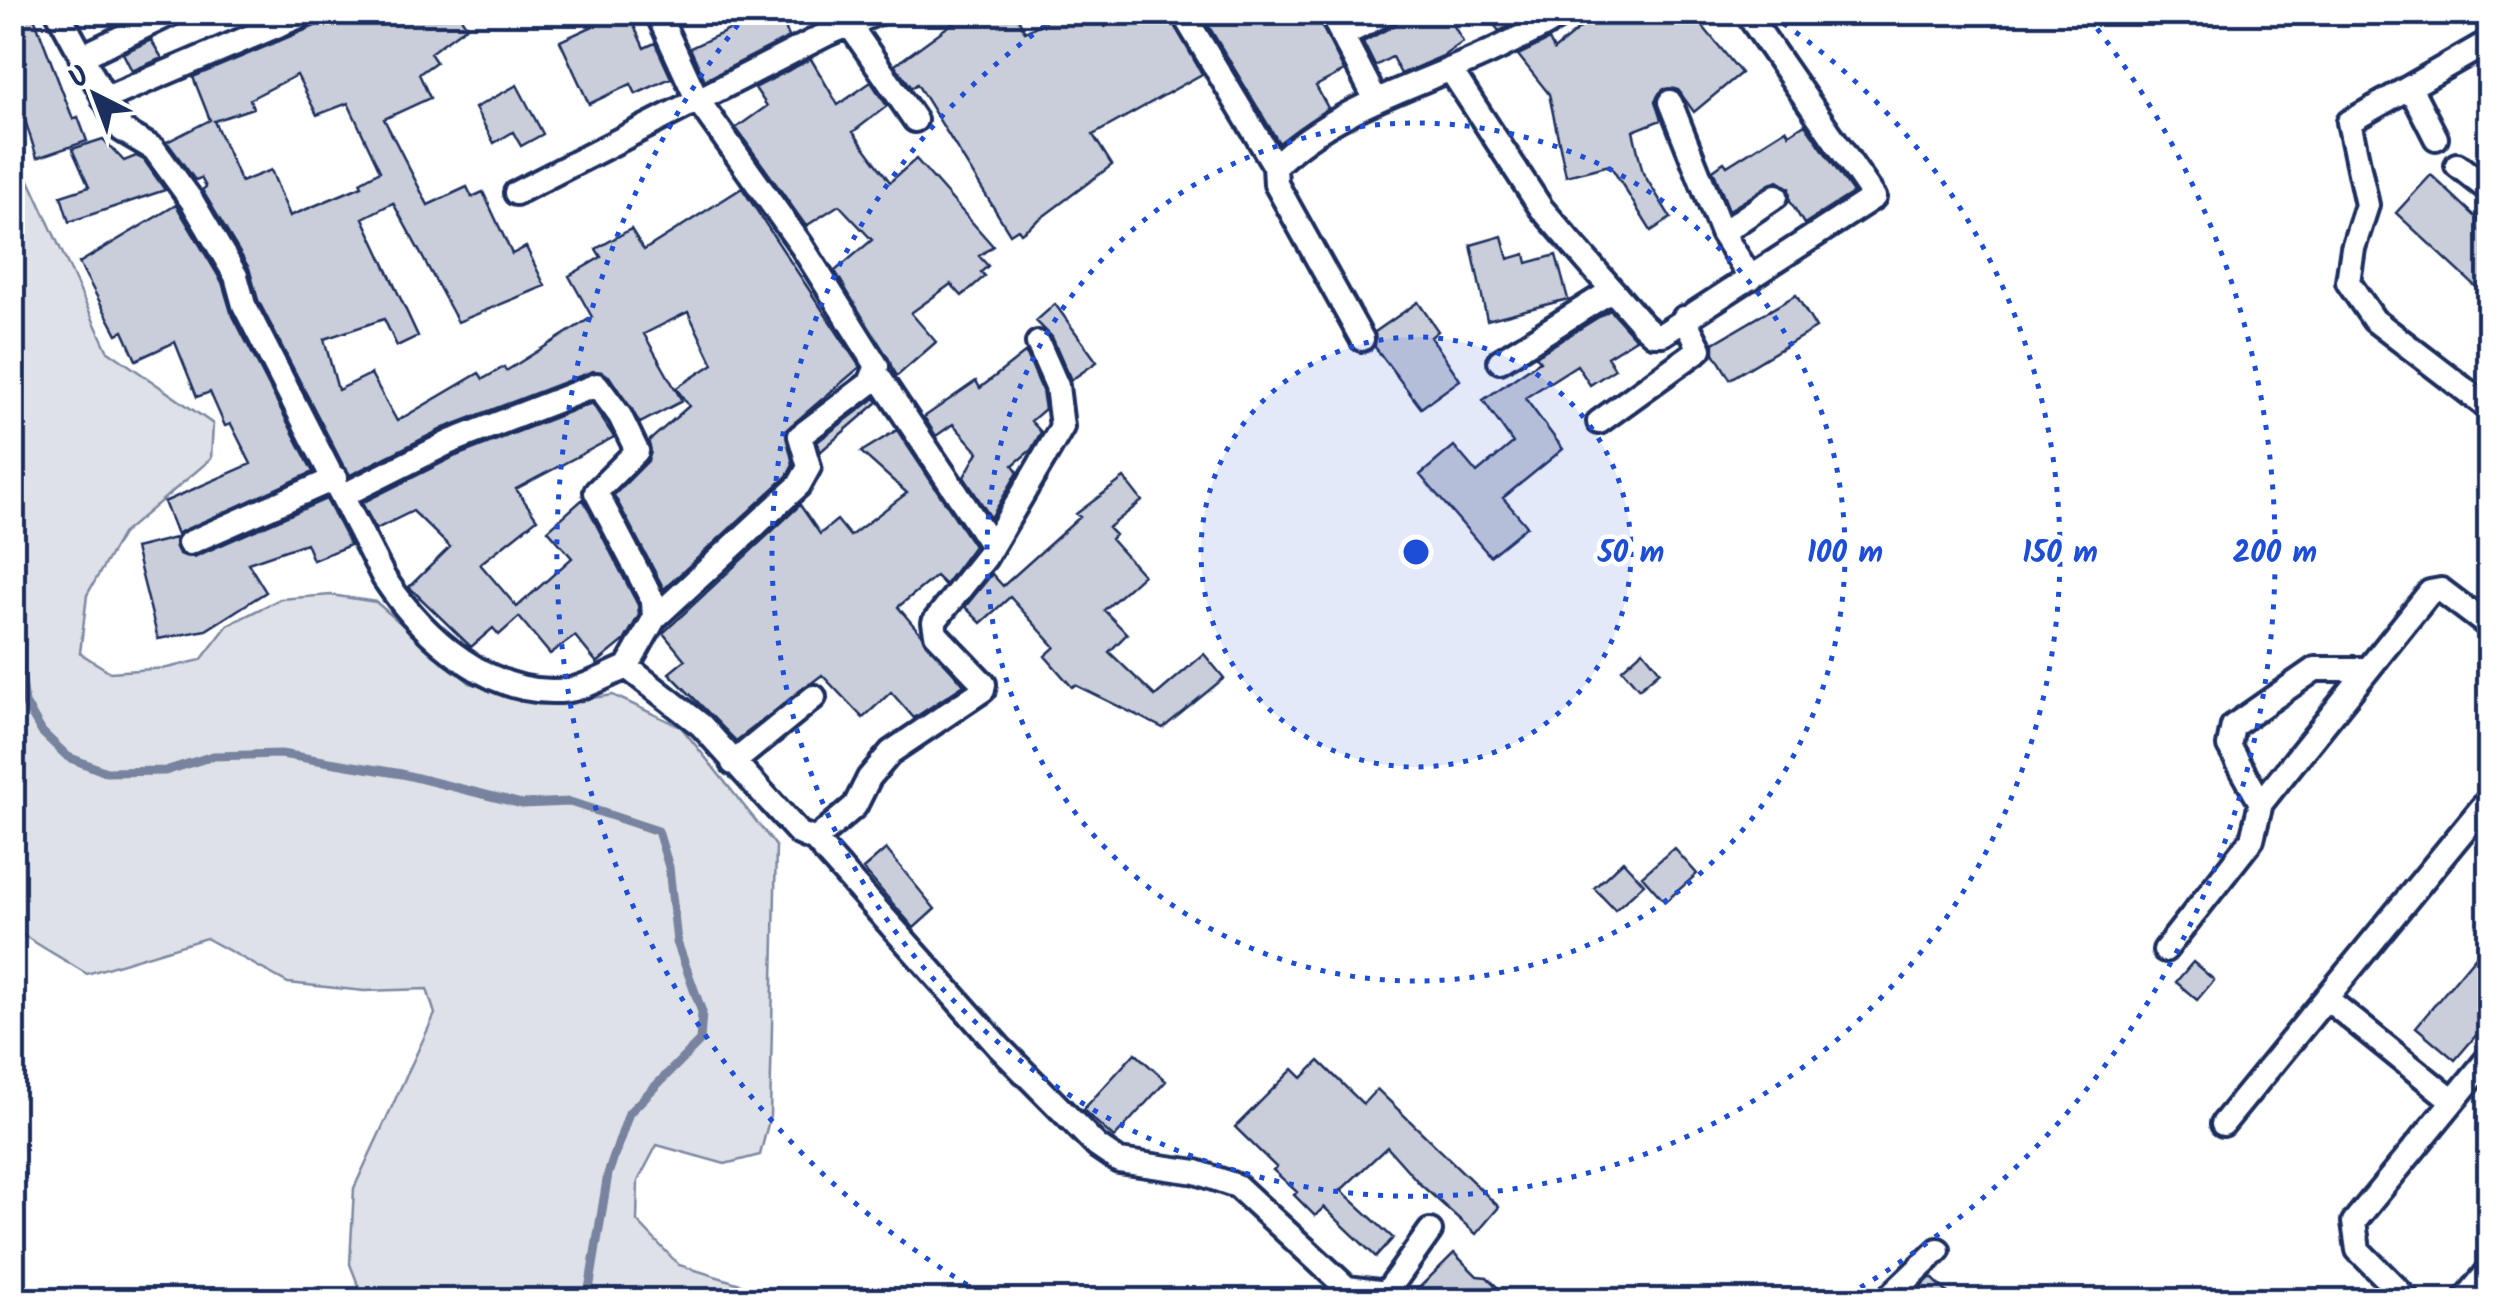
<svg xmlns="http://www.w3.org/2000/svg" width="2502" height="1313" font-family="Kalam,sans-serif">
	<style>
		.green { fill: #dee1e7; stroke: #7c88a2; stroke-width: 2.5 }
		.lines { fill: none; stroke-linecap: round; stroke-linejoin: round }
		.stream { stroke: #77839f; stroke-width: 9 }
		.building { fill: #caceda; stroke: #1b2f5e; stroke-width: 2.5; fill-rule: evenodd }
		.street-casing { stroke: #1b2f5e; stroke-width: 30 }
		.street { stroke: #fff; stroke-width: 22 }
		.ring { fill: none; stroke: #1d4ed8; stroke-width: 5; stroke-dasharray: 5 10 }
		.centre { fill: #1d4ed8; stroke: #fff; stroke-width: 5 }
		.ring-label { font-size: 30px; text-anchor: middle; font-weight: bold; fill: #1d4ed8; stroke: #fff; stroke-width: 9; stroke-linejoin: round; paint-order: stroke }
	</style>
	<rect width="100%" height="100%" fill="#fff"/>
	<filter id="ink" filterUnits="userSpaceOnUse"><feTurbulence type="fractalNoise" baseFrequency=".01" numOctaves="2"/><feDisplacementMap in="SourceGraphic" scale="20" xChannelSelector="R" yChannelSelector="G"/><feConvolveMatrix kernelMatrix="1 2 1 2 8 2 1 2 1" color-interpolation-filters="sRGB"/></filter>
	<g filter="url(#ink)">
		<path class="green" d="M12,143L107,350L213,424L211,459L122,534L87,595L80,653L110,672L167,668L201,660L228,625L280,599L331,595L376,602L470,683L550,704L613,695L681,727L776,846L770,1116L760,1155L725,1164L657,1145L638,1181L637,1221L679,1265L753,1288L777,1300H364L350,1264L354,1188L435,1014L427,989L364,991L288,983L206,938L87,974L13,929Z"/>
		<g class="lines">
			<path class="stream" d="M12,578L22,611L19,660L25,703L42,732L68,757L106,772L165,771L213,756L281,754L402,774L522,804L570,802L658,831L669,867L677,942L702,1012L700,1041L629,1113L608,1174L589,1290L595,1300"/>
		</g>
		<path class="building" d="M12,12H32L73,119L78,117L87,141L37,158L12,79Z
			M324,12H457L467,26L430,53L436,62L419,74L430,98L384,119L428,205L467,187L472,197L483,192L512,254L526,247L545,286L458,322L393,203L363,218L418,336L397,346L384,319L324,339L338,390L371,374L397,421L479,373L483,379L504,367L506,371L592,317L569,276L601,257L596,249L631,229L644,250L742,188L860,367L786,430L793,465L787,476L664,589L614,495L648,461L649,441L689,406L676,388L713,364L688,312L644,334L682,401L640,423L609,376L593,371L444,428L350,475L343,465L258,300L249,268L202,190L206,187L201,178L195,180L167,142L210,120L193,77L315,26ZM297,75L317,115L348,103L380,171L360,182L362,186L290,216L271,170L241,182L214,121L253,108L250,99Z
			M768,12H779L789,37L705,80L690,48Z
			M968,12H1015L1025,32L1062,12H1098L1105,27L1131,12H1167L1202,74L1093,135L1112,165L1021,233L1018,229L1010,234L917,84L912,88L895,65Z
			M1200,12H1315L1344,71L1316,86L1328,108L1279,143Z
			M1402,12H1446L1463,42L1443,56L1401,74L1392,57L1375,66L1363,42L1395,25Z
			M1484,12H1534V14L1499,31Z
			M1599,12H1691L1741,73L1694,112L1678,90L1664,89L1655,101L1661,120L1633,131L1643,173L1671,218L1651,231L1610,165L1566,176L1549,94L1518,55L1549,40L1554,50Z
			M615,16L619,24L631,19L644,48L655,43L671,78L636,94L631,84L589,104L560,41Z
			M151,40L162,58L132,71L123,53Z
			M811,59L838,105L871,82L887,106L853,132L890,182L916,159L993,246L979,256L988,266L981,272L985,276L962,296L951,284L911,313L936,342L897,376L835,271L872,240L839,205L806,226L736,128L767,106L755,88Z
			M517,85L543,134L521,146L513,132L494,143L475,108Z
			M1805,124L1853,193L1804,224L1790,201L1789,188L1778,181L1729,210L1713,170L1724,162L1727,166L1786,129L1789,134Z
			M103,139L124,161L136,156L144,160L165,190L69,222L61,196L89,187L72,149Z
			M2431,175L2490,230V300L2396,213Z
			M176,205L222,282L231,312L313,472L177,534L164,502L251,464L231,424L225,426L210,392L197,397L175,342L136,360L123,331L117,334L79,263Z
			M1502,236L1508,259L1525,254L1527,263L1556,255L1568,299L1487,320L1471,245Z
			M1796,295L1816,328L1730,379L1714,353V343Z
			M1418,302L1438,331L1431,337L1460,380L1421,408L1375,347V332Z
			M1055,304L1097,362L1071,380L1052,337L1036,321Z
			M1610,310L1636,339L1607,357L1615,369L1590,385L1577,365L1525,398L1563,449L1503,498L1527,526L1490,556L1420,475L1454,446L1477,473L1513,443L1483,400L1540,361L1536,356Z
			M1026,352L1042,390L1045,409L1031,421L1041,432L1031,450L1013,465L1018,472L991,518L964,477L978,452L953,424L936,436L924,417L976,381L980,388Z
			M875,398L878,402L820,452L817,442Z
			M592,403L614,437L516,489L537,519L480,564L517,607L572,558L548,530L583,499L638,605L639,615L624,641L597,663L575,636L550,654L519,617L499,635L493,628L471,647L409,587L450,547L413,511L376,529L362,503L456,456Z
			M897,430L974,546L945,585L936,576L898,607L964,685L914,718L891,692L863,718L822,675L736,741L669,673L685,660L663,633L800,505L820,534L837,520L850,536L907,493L861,452Z
			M1124,478L1142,501L1108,528L1115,535L1111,539L1143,575L1104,610L1127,634L1109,652L1155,696L1204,654L1224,678L1163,728L1075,685L1072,687L1045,656L1055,647L1010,597L981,623L965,607L992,574L1003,586L1080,517L1076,514Z
			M326,499L350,545L313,560L306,543L248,563L266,592L206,630L158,639L135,548L175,538L179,554L194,557Z
			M1643,650L1660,671L1639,689L1622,669Z
			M1674,848L1697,874L1665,902L1642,876Z
			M886,849L935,909L914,928L863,869Z
			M1623,861L1644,884L1615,910L1594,888Z
			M2490,939V1019L2455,1060L2416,1027Z
			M2193,962L2214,980L2197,1000L2176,982Z
			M1135,1053L1166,1081L1114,1138L1083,1110Z
			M1319,1061L1363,1104L1377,1089L1499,1207L1476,1234L1420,1184L1387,1147L1341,1190L1393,1238L1376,1257L1324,1207L1315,1216L1294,1195L1297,1192L1273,1170L1276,1167L1235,1127L1293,1069L1302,1078Z
			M1454,1253L1477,1276L1487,1277L1510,1300H1412L1411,1296Z
			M1931,1277L1955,1300H1907Z"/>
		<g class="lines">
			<g class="street-casing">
				<path id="street" d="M58,12L122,130L154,149L192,201L236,276L244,305L384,578C423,637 492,700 569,690C588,687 609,674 627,667L701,725L799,833L815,840L999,1047L1097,1146L1119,1161L1196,1172L1237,1186L1347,1288L1386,1293L1397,1300
					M1182,12L1275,166
					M1330,12L1376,100
					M849,24L915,120
					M1342,36L1387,12
					M2490,41L2349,122L2367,205L2353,248L2348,282L2374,320L2490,409
					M81,57L174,12
					M1452,72L1541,208L1642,324L1653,334H1663L1874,197L1746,12
					M2410,87L2436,138
					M104,99L309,12
					M1670,102L1722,233L1751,278
					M2457,165L2490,191
					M516,193L827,34L879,12
					M1722,233L1776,196
					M1362,339L1276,184L1275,166C1338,103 1431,83 1509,43C1527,34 1548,26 1564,12
					M1500,361L1611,291
					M877,374L992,546
					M1599,422L1700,349L1684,318
					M344,495L450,442L597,385L620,416L637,451L596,492L653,601L654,619L627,667
					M189,543L336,478
					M654,619L799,485L809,467L800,436L870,383L877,366L801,245L697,99L657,12
					M733,763L814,697
					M2261,803L2229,746L2233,726L2315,669H2368
					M815,840L855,806L869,778L891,752L983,690L984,684L936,634L934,622L985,558L1062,427L1057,386L1038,343
					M2165,950L2252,839L2261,803L2430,592L2441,590L2490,627
					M2326,998L2453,1101
					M2223,1124L2490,798
					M1386,1293L1430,1231
					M1886,1300L1938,1250
					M2408,1300L2358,1250L2354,1222L2490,1056
					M2465,1300L2490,1269"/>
			</g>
			<use href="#street" class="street"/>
		</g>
	</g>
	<circle cx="1416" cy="552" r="215" fill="#1d4ed8" fill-opacity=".12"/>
	<g class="ring">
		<circle cx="1416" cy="552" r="215"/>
		<circle cx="1416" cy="552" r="429"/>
		<path d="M1771 15A644 644 0 1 1 1061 15"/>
		<path d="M993 1300A859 859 0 0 1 744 17M2088 17A859 859 0 0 1 1839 1300"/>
	</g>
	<circle cx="1416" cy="552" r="15" class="centre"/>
	<g class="ring-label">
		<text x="1631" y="562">50 m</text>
		<text x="1845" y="562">100 m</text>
		<text x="2060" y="562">150 m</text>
		<text x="2275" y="562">200 m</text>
	</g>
	<rect width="2502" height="1313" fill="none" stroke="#fff" stroke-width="50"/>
	<rect x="25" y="25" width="2452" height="1263" fill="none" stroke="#1b2f5e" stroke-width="4" filter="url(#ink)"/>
	<g transform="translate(95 95) rotate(318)" stroke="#ffffff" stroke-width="8" paint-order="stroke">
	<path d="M0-8L18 38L0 25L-18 38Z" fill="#1b2f5e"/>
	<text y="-15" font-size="28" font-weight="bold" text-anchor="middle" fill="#1b2f5e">U</text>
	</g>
</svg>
